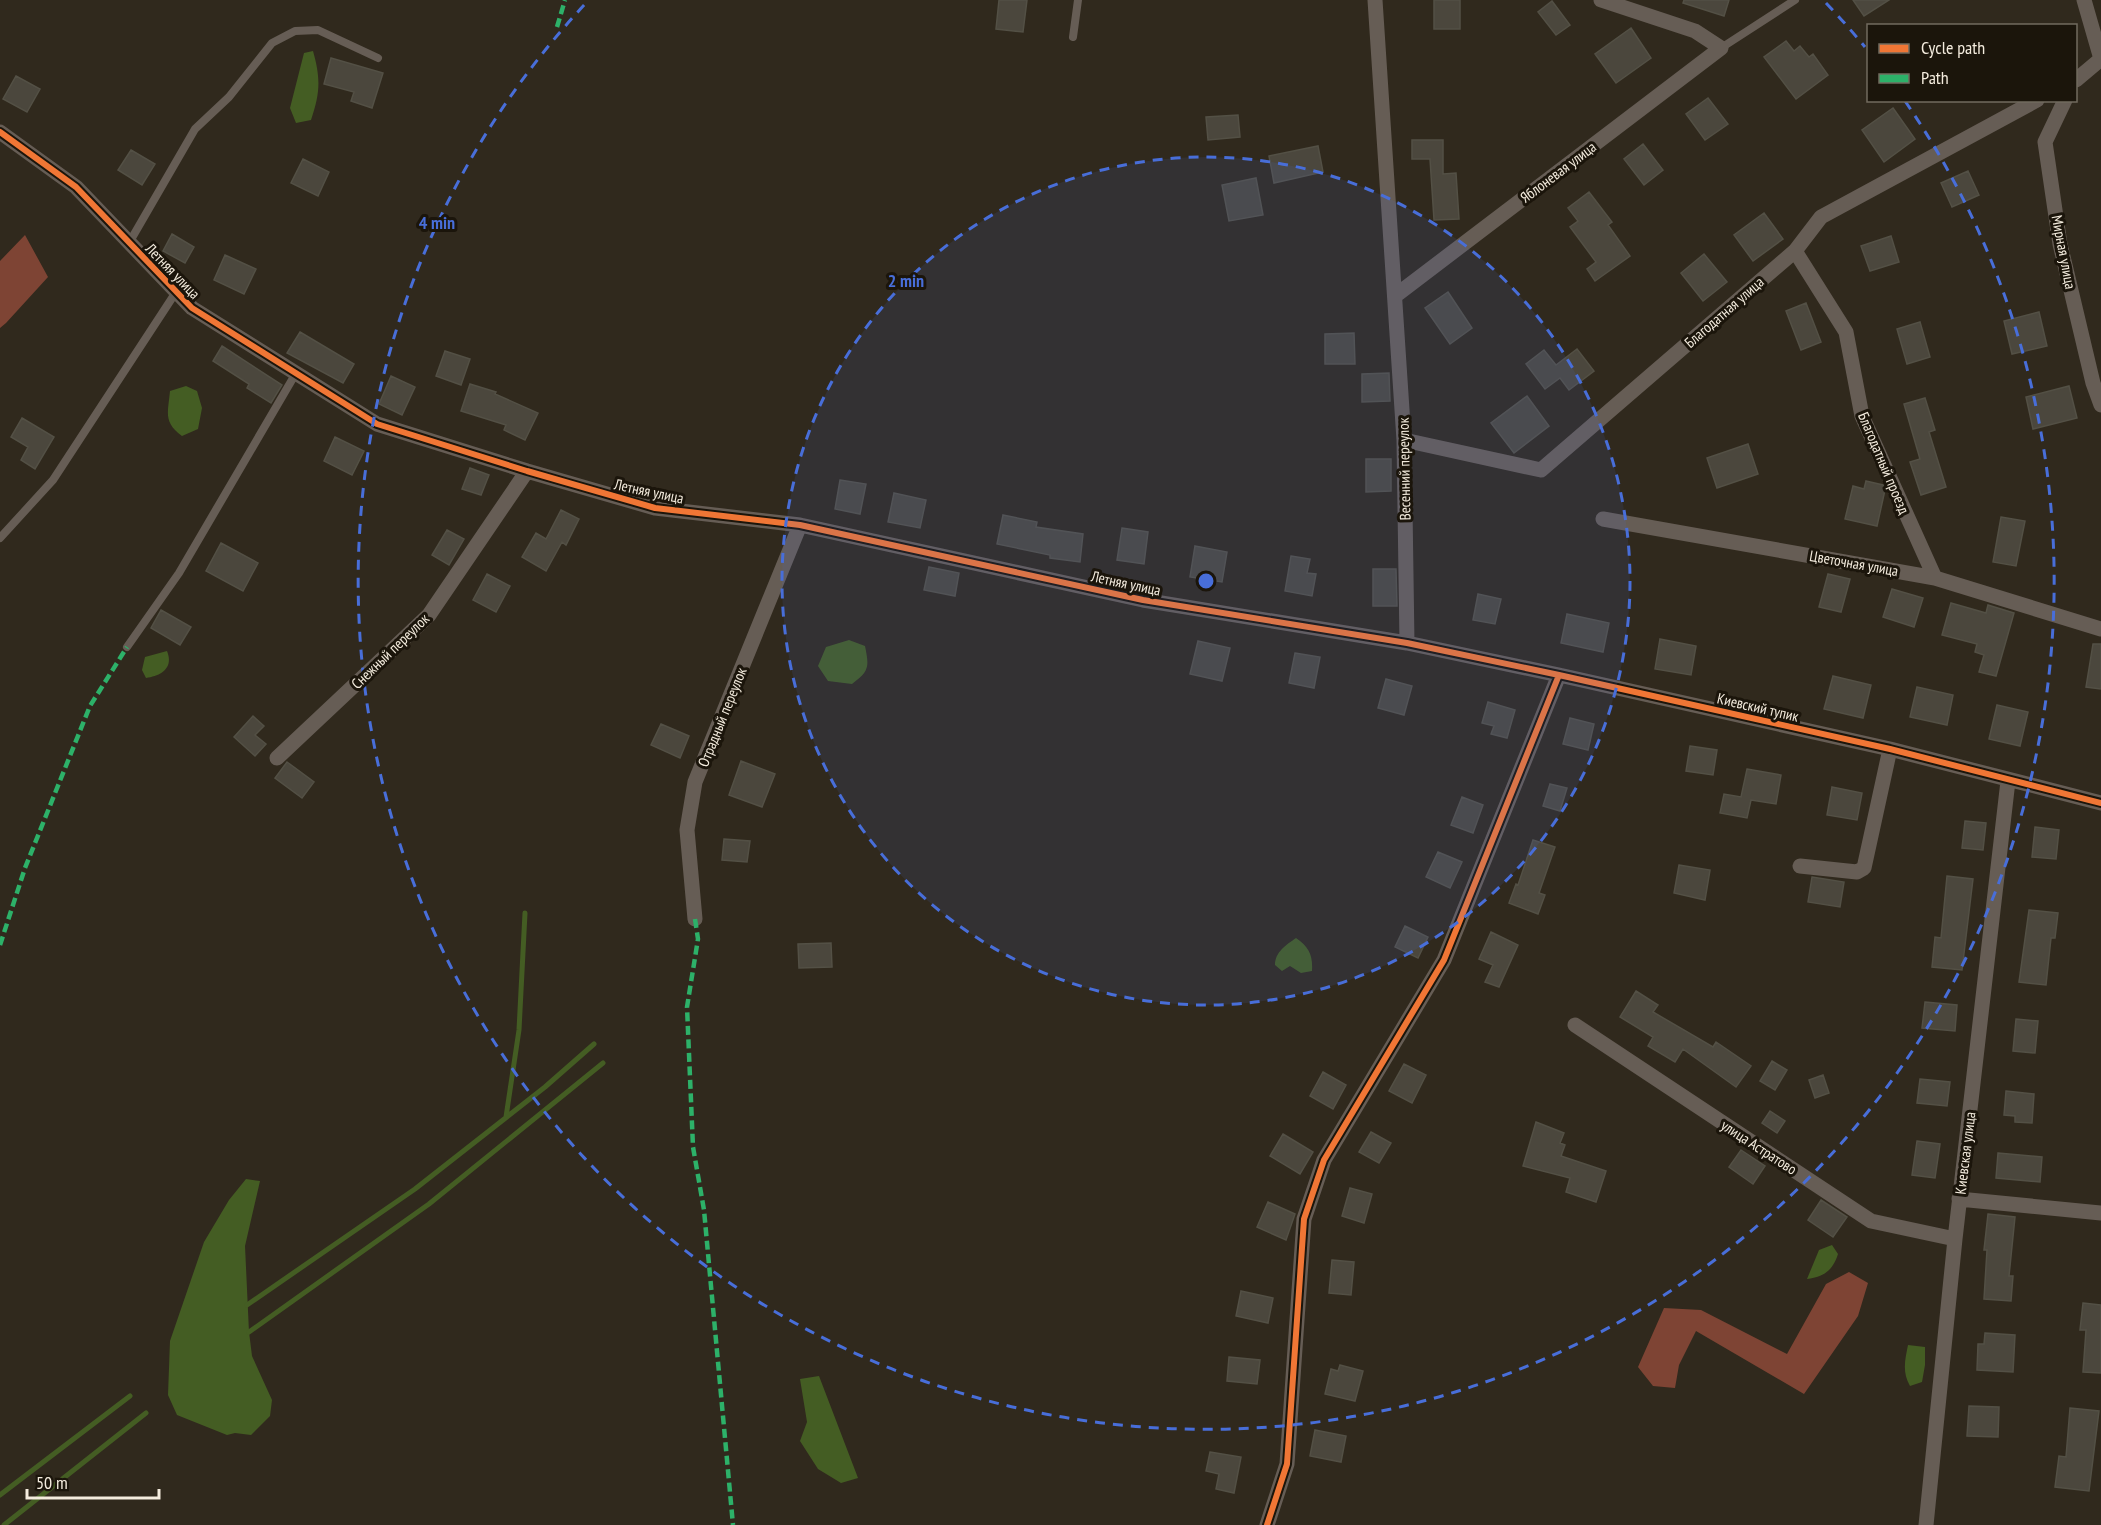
<svg xmlns="http://www.w3.org/2000/svg" width="2101" height="1525" font-family="'PT Sans Narrow',sans-serif">
	<style>
		.forest { fill: #7e4434 }
		.water { fill: #445d23 }
		.lines { fill: none; stroke-linecap: round; stroke-linejoin: round }
		.stream { stroke: #445d23; stroke-width: 5 }
		.building { fill: #4b473d; stroke: #535045; stroke-width: 1.5 }
		.service { stroke: #665d55; stroke-width: 8 }
		.minor { stroke: #665d55; stroke-width: 15 }
		.quiet { stroke: #2db169; stroke-width: 4.5; stroke-dasharray: 9 4.5; stroke-linecap: butt }
		.cycleway-casing { stroke: #1b150b; stroke-width: 10 }
		.cycleway { stroke: #f07635; stroke-width: 6 }
		.ring { fill: none; stroke: #486ed9; stroke-width: 3; stroke-dasharray: 10 8 }
		.labels { text-anchor: middle; dominant-baseline: central; stroke-width: 6; stroke-linejoin: round; paint-order: stroke }
		.street-label { font-size: 15px; fill: #f4ecde; stroke: #1b150b }
		.centre { fill: #486ed9; stroke: #1b150b; stroke-width: 3 }
		.ring-label { font-size: 18px; text-anchor: middle; font-weight: bold; fill: #486ed9; stroke: #1b150b; stroke-width: 6; stroke-linejoin: round; paint-order: stroke }
	</style>
	<rect width="100%" height="100%" fill="#30291d"/>
	<path class="forest" d="M25,235L48,277L6,323L0,328V261Z
		M1849,1272L1868,1283L1858,1316L1804,1394L1696,1331L1679,1365L1675,1388L1653,1386L1638,1367L1664,1308L1701,1310L1787,1354L1826,1284Z"/>
	<path class="water" d="M313,51C321,79 320,93 311,120L296,123L290,108L304,53Z
		M186,386L197,391L202,408L198,429L182,436C163,422 168,413 170,391Z
		M849,640L865,646C869,666 870,671 852,684L828,681L818,666L826,647Z
		M167,651C174,668 161,676 146,678L142,670L145,657Z
		M1296,938C1309,947 1313,955 1312,971L1301,973L1290,966L1282,971L1275,965C1275,952 1286,945 1296,938Z
		M246,1179L260,1181L245,1246L249,1332L252,1356L272,1400L270,1416L251,1435L235,1433L227,1435L177,1415L168,1395L170,1341L204,1242L229,1200Z
		M1832,1245L1838,1254C1833,1270 1824,1277 1807,1279L1819,1250Z
		M1908,1345L1925,1347V1365L1922,1382L1910,1386C1902,1372 1905,1360 1908,1345Z
		M819,1376L858,1478L841,1483L818,1469L800,1441L807,1422L800,1379Z"/>
	<g class="lines">
		<path class="stream" d="M506,1117L519,1030L525,913
			M247,1305L415,1189L545,1087L594,1044
			M249,1332L429,1204L603,1063
			M0,1495L130,1396
			M4,1525L146,1413"/>
	</g>
	<path class="building" d="M999,0H1027L1023,32L996,29Z
		M1434,0H1460V29H1434Z
		M1684,0H1729L1724,16L1683,3Z
		M1853,0H1889L1864,16Z
		M1552,1L1570,25L1556,35L1538,12Z
		M1631,28L1651,58L1616,83L1595,54Z
		M1786,41L1794,51L1800,46L1809,57L1813,54L1828,75L1796,99L1764,57Z
		M331,58L383,73L372,108L351,101L354,92L324,84Z
		M16,76L40,89L27,112L3,99Z
		M1708,98L1728,124L1705,140L1686,114Z
		M1893,108L1915,139L1884,162L1862,130Z
		M1238,115L1240,137L1208,140L1206,117Z
		M1412,140H1443V174L1456,173L1459,219L1434,220L1430,159H1412Z
		M1643,144L1663,170L1644,185L1624,159Z
		M1318,146L1323,172L1274,183L1269,156Z
		M131,150L155,164L142,185L118,170Z
		M303,159L329,172L318,196L291,183Z
		M1968,171L1979,195L1952,207L1941,183Z
		M1256,178L1263,215L1229,221L1222,185Z
		M1589,192L1612,222L1608,225L1630,256L1595,281L1587,269L1596,262L1570,227L1578,221L1568,208Z
		M1764,213L1783,239L1753,261L1734,235Z
		M172,234L194,247L185,263L163,251Z
		M1891,236L1899,262L1870,271L1861,246Z
		M1704,254L1727,282L1703,301L1681,273Z
		M225,255L256,269L244,294L214,280Z
		M1448,292L1472,328L1450,344L1425,308Z
		M1806,303L1821,342L1801,350L1786,311Z
		M2039,312L2047,346L2012,354L2004,321Z
		M1920,322L1930,357L1907,364L1897,329Z
		M300,332L354,364L343,383L287,353Z
		M1354,333L1355,364H1325V334Z
		M222,346L282,385L271,403L247,388L249,384L213,361Z
		M1577,349L1594,371L1569,390L1560,378L1545,389L1526,364L1544,350L1556,365Z
		M445,351L470,359L461,385L436,376Z
		M1389,373L1390,401L1362,402V374Z
		M391,376L415,387L402,415L379,404Z
		M470,384L496,392L495,394L538,413L525,440L504,430L506,425L461,411Z
		M2069,386L2077,418L2033,429L2026,397Z
		M1527,396L1549,426L1514,453L1491,423Z
		M1925,398L1935,430L1929,432L1946,487L1921,495L1910,462L1920,459L1904,404Z
		M22,418L54,437L35,469L21,460L28,447L11,437Z
		M335,437L364,451L352,475L324,461Z
		M1748,444L1758,474L1717,488L1707,458Z
		M1366,459H1391V491L1366,492Z
		M470,468L489,475L481,495L462,489Z
		M840,480L866,484L860,514L835,509Z
		M1866,481L1883,485L1885,490L1877,526L1845,519L1853,486L1864,489Z
		M894,493L926,500L920,528L888,522Z
		M561,510L579,519L566,545L562,542L546,571L522,557L536,533L546,539Z
		M1003,515L1037,522L1036,527L1083,534L1080,562L1050,558V555L997,544Z
		M2001,517L2025,521L2016,566L1993,562Z
		M1122,528L1148,532L1144,564L1117,560Z
		M447,530L464,539L449,565L432,555Z
		M221,543L258,563L243,591L206,571Z
		M1195,546L1227,552L1222,582L1190,577Z
		M1291,556L1310,559L1307,573L1316,574L1312,596L1285,591Z
		M929,567L959,573L955,596L924,590Z
		M1373,569H1396L1397,606H1373Z
		M487,574L510,586L496,612L473,600Z
		M1828,574L1850,579L1841,612L1819,607Z
		M1892,589L1923,598L1914,627L1883,617Z
		M1478,594L1501,599L1495,624L1473,620Z
		M1951,603L1986,613L1988,605L2014,613L1996,676L1979,672L1984,655L1975,652L1977,644L1942,635Z
		M161,610L191,627L180,645L151,628Z
		M1567,614L1609,623L1603,652L1561,643Z
		M1660,639L1696,646L1691,675L1655,669Z
		M1198,641L1230,648L1222,681L1190,674Z
		M2093,644H2101V689L2086,687Z
		M1295,653L1320,657L1314,688L1289,683Z
		M1833,676L1871,685L1863,718L1824,709Z
		M1386,679L1412,686L1404,715L1378,708Z
		M1917,687L1953,695L1947,725L1910,717Z
		M1488,702L1515,710L1507,738L1491,734L1494,726L1482,723Z
		M1997,705L2028,712L2020,746L1989,739Z
		M253,716L264,726L255,735L266,744L255,756L234,737Z
		M1570,718L1594,724L1588,750L1563,744Z
		M661,724L689,736L680,758L651,745Z
		M1690,746L1717,750L1713,775L1686,771Z
		M741,761L775,774L762,807L729,795Z
		M287,762L314,782L302,798L275,778Z
		M1747,769L1781,775L1776,804L1751,800L1747,818L1720,813L1724,794L1741,797Z
		M1550,784L1567,788L1560,811L1543,806Z
		M1832,787L1862,793L1857,820L1827,815Z
		M1462,797L1483,805L1473,833L1451,825Z
		M1965,821L1986,823L1983,850L1962,848Z
		M2035,827L2059,830L2056,859L2032,857Z
		M724,839L750,841L747,862L722,860Z
		M1533,840L1555,847L1539,893L1545,895L1538,914L1509,903L1516,884L1518,885Z
		M1438,852L1462,862L1450,888L1426,877Z
		M1679,865L1710,870L1705,900L1674,893Z
		M1947,876L1973,879L1962,970L1932,967L1935,937L1941,938Z
		M1812,877L1844,882L1840,907L1808,902Z
		M2029,910L2058,913L2055,938H2051L2046,985L2019,982Z
		M1405,926L1428,937L1418,958L1395,947Z
		M1491,932L1518,945L1499,987L1485,982L1493,965L1479,959Z
		M831,943L832,967L799,968L798,944Z
		M1636,991L1658,1005L1653,1012L1713,1047L1716,1042L1751,1066L1736,1087L1683,1049L1675,1062L1648,1046L1653,1037L1620,1017Z
		M1925,1002L1957,1005L1955,1031L1922,1028Z
		M2016,1019L2038,1021L2035,1053L2013,1051Z
		M1772,1061L1787,1070L1775,1090L1760,1081Z
		M1404,1064L1426,1075L1412,1103L1389,1091Z
		M1323,1072L1346,1085L1333,1109L1310,1096Z
		M1823,1075L1829,1093L1815,1098L1809,1080Z
		M1920,1079L1950,1082L1947,1106L1917,1103Z
		M2006,1091L2034,1094L2032,1123L2015,1122V1116L2004,1115Z
		M1770,1111L1785,1121L1777,1133L1762,1123Z
		M1536,1122L1564,1133L1560,1143L1565,1145L1561,1156L1606,1171L1596,1202L1566,1192L1570,1178L1523,1166Z
		M1371,1132L1391,1143L1379,1163L1359,1152Z
		M1283,1134L1313,1152L1300,1174L1270,1156Z
		M1917,1141L1940,1144L1935,1178L1912,1175Z
		M1741,1150L1765,1166L1753,1184L1729,1167Z
		M1998,1153L2042,1157L2040,1182L1996,1178Z
		M1350,1188L1372,1194L1364,1223L1342,1216Z
		M1821,1200L1847,1217L1833,1237L1808,1220Z
		M1268,1202L1295,1214L1286,1240L1257,1227Z
		M1988,1214L2015,1217L2009,1276H2013L2011,1301L1984,1299L1987,1250H1984Z
		M1332,1260L1354,1262L1351,1295L1329,1293Z
		M1241,1291L1273,1298L1268,1323L1236,1316Z
		M2083,1303L2101,1305V1373L2083,1372L2086,1330H2080Z
		M1985,1333L2015,1335L2013,1372L1977,1370L1978,1344H1984Z
		M1229,1357L1260,1360L1257,1384L1227,1381Z
		M1340,1365L1363,1371L1355,1401L1325,1394L1331,1369L1338,1371Z
		M1969,1406L1999,1407L1998,1437L1967,1436Z
		M2070,1408L2099,1411L2089,1491L2055,1487L2059,1456L2066,1457Z
		M1315,1430L1346,1436L1341,1462L1310,1456Z
		M1210,1452L1241,1457L1234,1493L1216,1489L1219,1474L1206,1471Z"/>
	<g class="lines">
		<path class="service" d="M1073,37L1078,0
			M1721,48L1795,0
			M129,243L195,129L229,97L272,43L295,31L318,30L378,58
			M0,538L53,480L176,292
			M127,647L179,573L296,373"/>
		<path class="minor" d="M1375,0L1404,440L1407,643
			M2076,80L2101,59L2084,0
			M2065,100L2045,142L2060,244L2093,383L2101,405
			M0,132L76,187L192,308L377,424L527,471L655,508L800,525L1143,600L1407,643L1559,675L1890,749L2101,803
			M1795,251L1846,332L1862,416L1935,578
			M1395,296L1721,48L1695,31L1601,0
			M1404,440L1541,470L1795,251L1821,217L2037,100
			M1603,519L1935,578L2101,629
			M277,758L429,615L527,471
			M1800,866L1857,872L1864,868L1890,749
			M695,919L687,830L695,782L800,525
			M1575,1025L1871,1221L1955,1239
			M1959,1199L2101,1213
			M1267,1525L1287,1464L1304,1219L1324,1160L1444,960L1559,675
			M1926,1525L1955,1239L2008,781"/>
		<path class="quiet" d="M557,27L565,0
			M695,919L698,939L687,1007L693,1147L704,1210L733,1525
			M0,945L25,868L90,706L127,647"/>
		<g class="cycleway-casing">
			<path id="cycleway" d="M0,132L76,187L192,308L377,424L527,471L655,508L800,525L1143,600L1407,643L1559,675L1890,749L2101,803
				M1267,1525L1287,1464L1304,1219L1324,1160L1444,960L1559,675"/>
		</g>
		<use href="#cycleway" class="cycleway"/>
	</g>
	<circle cx="1206" cy="581" r="424" fill="#486ed9" fill-opacity=".12"/>
	<g class="ring">
		<circle cx="1206" cy="581" r="424"/>
		<path d="M1826 3A848 848 0 0 1 1865 47M1905 101A848 848 0 1 1 586 3"/>
	</g>
	<g class="labels">
		<g class="street-label">
			<text transform="translate(1558 172) rotate(-37)">Яблоневая улица</text>
			<text transform="translate(2064 252) rotate(79)">Мирная улица</text>
			<text transform="translate(173 271) rotate(46)">Летняя улица</text>
			<text transform="translate(1724 312) rotate(-41)">Благодатная улица</text>
			<text transform="translate(1884 463) rotate(67)">Благодатный проезд</text>
			<text transform="translate(1404 469) rotate(-91)">Весенний переулок</text>
			<text transform="translate(649 491) rotate(12)">Летняя улица</text>
			<text transform="translate(1854 563) rotate(10)">Цветочная улица</text>
			<text transform="translate(1126 583) rotate(12)">Летняя улица</text>
			<text transform="translate(390 651) rotate(-44)">Снежный переулок</text>
			<text transform="translate(1758 707) rotate(13)">Киевский тупик</text>
			<text transform="translate(722 717) rotate(-68)">Отрадный переулок</text>
			<text transform="translate(1759 1147) rotate(33)">улица Астратово</text>
			<text transform="translate(1965 1153) rotate(-83)">Киевская улица</text>
		</g>
	</g>
	<circle cx="1206" cy="581" r="9" class="centre"/>
	<g class="ring-label">
		<text x="437" y="229">4 min</text>
		<text x="906" y="287">2 min</text>
	</g>
	<rect x="1867" y="24" width="210" height="78" fill="#1b150b" stroke="#726b5f" stroke-width="1.5"/>
	<rect x="1879" y="44" width="30" height="9" fill="#f07635" stroke="#726b5f" stroke-width="1.5"/>
	<text x="1921" y="54" font-size="18" fill="#f4ecde">Cycle path</text>
	<rect x="1879" y="74" width="30" height="9" fill="#2db169" stroke="#726b5f" stroke-width="1.5"/>
	<text x="1921" y="84" font-size="18" fill="#f4ecde">Path</text>
	<path d="M27 1489v9h132v-9" fill="none" stroke="#f4ecde" stroke-width="3"/>
	<text x="36" y="1489" font-size="18" fill="#f4ecde" stroke="#1b150b" stroke-width="4.5" paint-order="stroke">50 m</text>
</svg>
